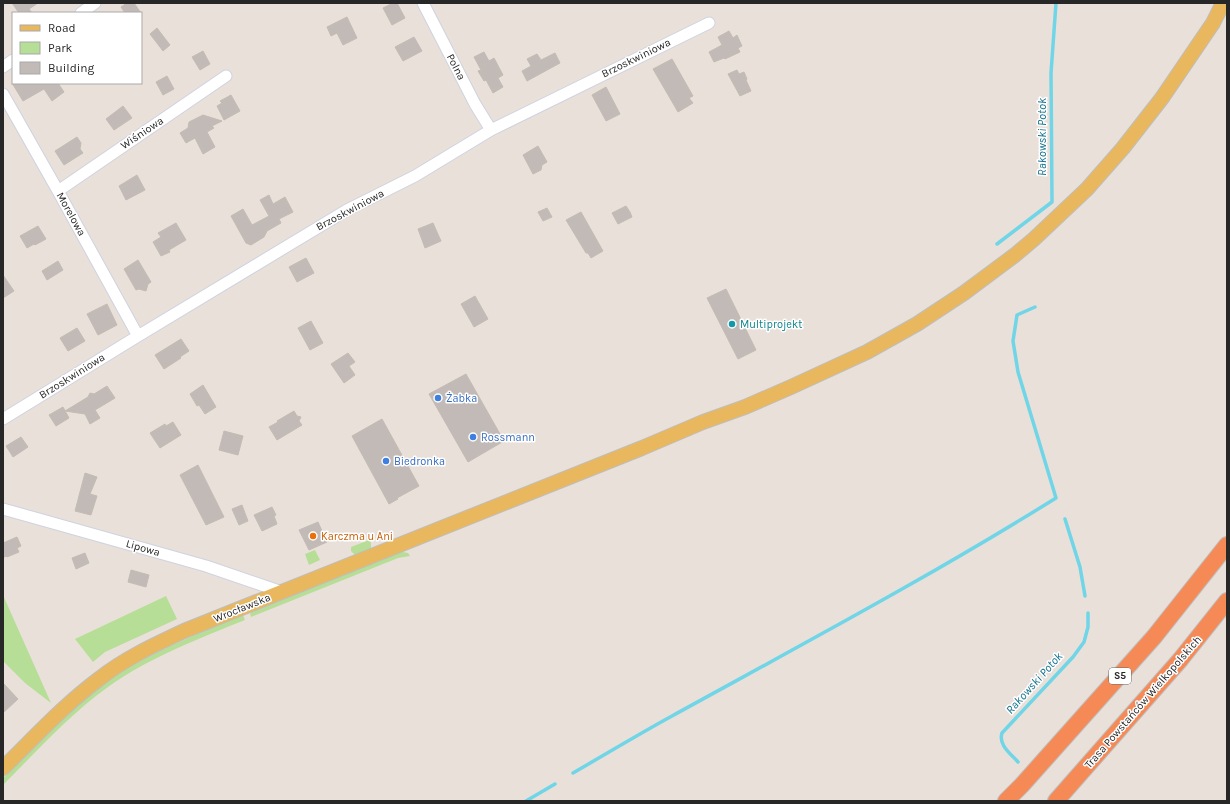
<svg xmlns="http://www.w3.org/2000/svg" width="1230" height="804" font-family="Karla,sans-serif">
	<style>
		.green { fill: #b7de97 }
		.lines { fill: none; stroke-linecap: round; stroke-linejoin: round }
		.stream { stroke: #6fd5e7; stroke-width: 3.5 }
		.building { fill: #c1bab6; stroke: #c4bcb3 }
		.minor-casing { stroke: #ced3e0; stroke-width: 13 }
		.major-casing { stroke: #bebebe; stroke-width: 16 }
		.highway-casing { stroke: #bebebe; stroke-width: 18 }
		.minor { stroke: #fff; stroke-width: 11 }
		.major { stroke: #e9b85e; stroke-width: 14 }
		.highway { stroke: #f68a57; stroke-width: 16 }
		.culture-dot { fill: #0f9aa8; stroke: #fff; stroke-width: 1.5 }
		.shop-dot { fill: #3f7fe0; stroke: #fff; stroke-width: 1.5 }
		.food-dot { fill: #e8710a; stroke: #fff; stroke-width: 1.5 }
		.labels { text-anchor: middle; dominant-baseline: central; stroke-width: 3; stroke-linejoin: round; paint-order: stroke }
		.shield { fill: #fff; stroke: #686868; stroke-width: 1 }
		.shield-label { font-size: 10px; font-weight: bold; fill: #272727 }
		.street-label { font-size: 11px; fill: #272727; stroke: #fff }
		.culture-label { font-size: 11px; fill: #0d838f; stroke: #fff; text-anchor: start }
		.shop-label { font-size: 11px; fill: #366cbe; stroke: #fff; text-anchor: start }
		.food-label { font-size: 11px; fill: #c56008; stroke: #fff; text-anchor: start }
		.water-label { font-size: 12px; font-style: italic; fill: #13728e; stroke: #fff }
	</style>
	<rect width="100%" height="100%" fill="#e9e0d9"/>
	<path class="green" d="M369,540L371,542V549L355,555L351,551V547Z
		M315,550L320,560L309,565L305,554Z
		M403,552L408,553L410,556L398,558L251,617L250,613L399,553Z
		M3,595L51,703L25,683L4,662L3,659Z
		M166,596L177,619L105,652L93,662L75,639Z
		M243,615L245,620C198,639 150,657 108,687C69,715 37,751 3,785V778C38,744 71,707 111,679C152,651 198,634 243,615Z"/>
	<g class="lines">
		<path class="stream" d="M997,244L1052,202L1051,73L1056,3
			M1065,519L1080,567L1085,596
			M1018,762C1011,754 998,745 1002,733L1073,657L1084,642L1088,627V613
			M573,773C606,754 639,734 672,716C801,645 931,576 1056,498L1018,372L1013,341L1017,315L1035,307
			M526,801L555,784"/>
	</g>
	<path class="building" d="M12,3H38L29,9L32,13H19Z
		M127,3H134L141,13H125L121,7Z
		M393,3H397L405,18L392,25L383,8Z
		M347,17L357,38L343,45L337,33L331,36L327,27Z
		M157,28L170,45L163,51L150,34Z
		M729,31L733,38L737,35L742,46L738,48L740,52L725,59L724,58L714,62L709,52L722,45L718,37Z
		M414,37L422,51L403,61L395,47Z
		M203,51L210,64L200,70L192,57Z
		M484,52L489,61L494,58L503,75L498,78L503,87L493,93L486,80L484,81L478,71L481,70L474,57Z
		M555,53L560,63L527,81L522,71L531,66L527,59L537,54L541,60Z
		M672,59L693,96L689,98L693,103L678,112L653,69Z
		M737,70L739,74L744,72L747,79L746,80L751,91L740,96L728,74Z
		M167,76L174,89L163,95L156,82Z
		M12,83H58L64,92L52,101L44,89L23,101Z
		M606,87L620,114L606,121L592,95Z
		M231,95L240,111L224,120L217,106L222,103L220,101Z
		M123,106L132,118L114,130L106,119Z
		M203,115L222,121L212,126L214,128L207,132L215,147L203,154L195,138L186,143L180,133L188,128L189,122Z
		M77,137L81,143L80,149L83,153L64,165L55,151Z
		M538,146L547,162L542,165L541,170L533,174L523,155Z
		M137,175L145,190L126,200L119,186Z
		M269,195L273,204L285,197L293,212L279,219L281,223L267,231L264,237L251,245L246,243L231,216L243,209L252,225L269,216L260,200Z
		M626,206L630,212L632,217L618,224L612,213Z
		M547,208L552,217L543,221L538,212Z
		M581,212L603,251L591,258L588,253H586L566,220Z
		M176,223L186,240L169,250L170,252L161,256L153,242L161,237L158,233Z
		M433,223L441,241L425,248L418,229Z
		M38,226L46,239L35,245L34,244L27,248L20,236Z
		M306,258L314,273L297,282L289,267Z
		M138,260L151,282L148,284L146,291L139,289L136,290L124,269Z
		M58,261L63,270L47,280L42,271Z
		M3,275L14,291L3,298Z
		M726,289L756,350L738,359L707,298Z
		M475,296L488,319L474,327L461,304Z
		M107,304L117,325L98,335L87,314Z
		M311,321L323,343L310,350L298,328Z
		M77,328L85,341L68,351L60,338Z
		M181,339L189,351L180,357L181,358L164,369L155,355Z
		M348,353L355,362L349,366L355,375L344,383L331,364Z
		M466,374L504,441L468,462L429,394Z
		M203,385L216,407L205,414L199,405L197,406L190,394Z
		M107,386L115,398L95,410L100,418L90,424L85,414L65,411L88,397L90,393L94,394Z
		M63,407L69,418L56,426L49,415Z
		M294,411L297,416L301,417L299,421L302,425L277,440L269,427L278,422L277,421Z
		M382,419L419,486L397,498L398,499L389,504L352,436Z
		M173,422L181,435L160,448L150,433L165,424L166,426Z
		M224,431L243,436L238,455L219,450Z
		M21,437L28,447L13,457L6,446Z
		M198,465L224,517L206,525L180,475Z
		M85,473L97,477L90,494L97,496L91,515L75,511Z
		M242,505L248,521L239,525L232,509Z
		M272,507L276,515L274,516L277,524L262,531L254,515Z
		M318,522L327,542L309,550L299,530Z
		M17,537L21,546L17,548L19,552L7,557L6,556L3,558V543Z
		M85,553L89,563L76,569L72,558Z
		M131,570L149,575L146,587L128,582Z
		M3,683L18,699L3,713Z"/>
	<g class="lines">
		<g class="minor-casing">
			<path id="minor" d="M423,3L475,104L491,130
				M81,13L95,3
				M3,67L13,60
				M3,94L58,191L138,336
				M58,191L226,76
				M3,419L138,336L347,210L415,176L491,130L709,23
				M3,509L206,566L282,592"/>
		</g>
		<g class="major-casing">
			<path id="major" d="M3,768C34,738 64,705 99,679C124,659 154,645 184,631L642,448L703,422L745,407L791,387L867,352L917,324L964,293L1015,255L1034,239L1087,189L1123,148L1162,98L1213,23L1223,3"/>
		</g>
		<g class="highway-casing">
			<path id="highway" d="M1006,801L1022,785L1154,637L1227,545
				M1056,801L1180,660L1227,601"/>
		</g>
		<use href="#minor" class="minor"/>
		<use href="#major" class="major"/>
		<use href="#highway" class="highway"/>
	</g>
	<circle class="culture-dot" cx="732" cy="324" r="4"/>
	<g class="shop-dot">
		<circle cx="438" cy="398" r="4"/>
		<circle cx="473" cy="437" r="4"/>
		<circle cx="386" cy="461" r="4"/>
	</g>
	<circle class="food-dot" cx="313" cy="536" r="4"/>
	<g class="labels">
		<rect class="shield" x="1109" y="668" width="22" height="16" rx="3"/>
		<g class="shield-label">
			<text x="1120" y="676">S5</text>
		</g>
		<g class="street-label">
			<text transform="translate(636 58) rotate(-26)">Brzoskwiniowa</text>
			<text transform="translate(456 67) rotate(63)">Polna</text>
			<text transform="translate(142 133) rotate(-34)">Wiśniowa</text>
			<text transform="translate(350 210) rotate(-28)">Brzoskwiniowa</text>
			<text transform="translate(71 214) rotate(61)">Morelowa</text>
			<text transform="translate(72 376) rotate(-32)">Brzoskwiniowa</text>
			<text transform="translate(143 548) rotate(16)">Lipowa</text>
			<text transform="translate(242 608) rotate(-22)">Wrocławska</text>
			<text transform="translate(1143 702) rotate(-49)">Trasa Powstańców Wielkopolskich</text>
		</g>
		<g class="culture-label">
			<text x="740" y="324">Multiprojekt</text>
		</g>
		<g class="shop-label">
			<text x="446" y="398">Żabka</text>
			<text x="481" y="437">Rossmann</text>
			<text x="394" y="461">Biedronka</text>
		</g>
		<g class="food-label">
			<text x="321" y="536">Karczma u Ani</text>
		</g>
		<g class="water-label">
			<text transform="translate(1042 137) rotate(-90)">Rakowski Potok</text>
			<text transform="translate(1034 683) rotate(-48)">Rakowski Potok</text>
		</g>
	</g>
	<rect width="1230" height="804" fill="none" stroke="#272727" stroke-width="8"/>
	<rect x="12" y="12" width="130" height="72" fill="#ffffff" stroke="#a9a9a9"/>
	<rect x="20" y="25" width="20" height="6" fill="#e9b85e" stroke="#a9a9a9"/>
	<text x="48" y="32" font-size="12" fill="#272727">Road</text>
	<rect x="20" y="42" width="20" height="12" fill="#b7de97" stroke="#a9a9a9"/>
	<text x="48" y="52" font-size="12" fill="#272727">Park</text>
	<rect x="20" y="62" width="20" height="12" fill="#c1bab6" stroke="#a9a9a9"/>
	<text x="48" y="72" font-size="12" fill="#272727">Building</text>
</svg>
